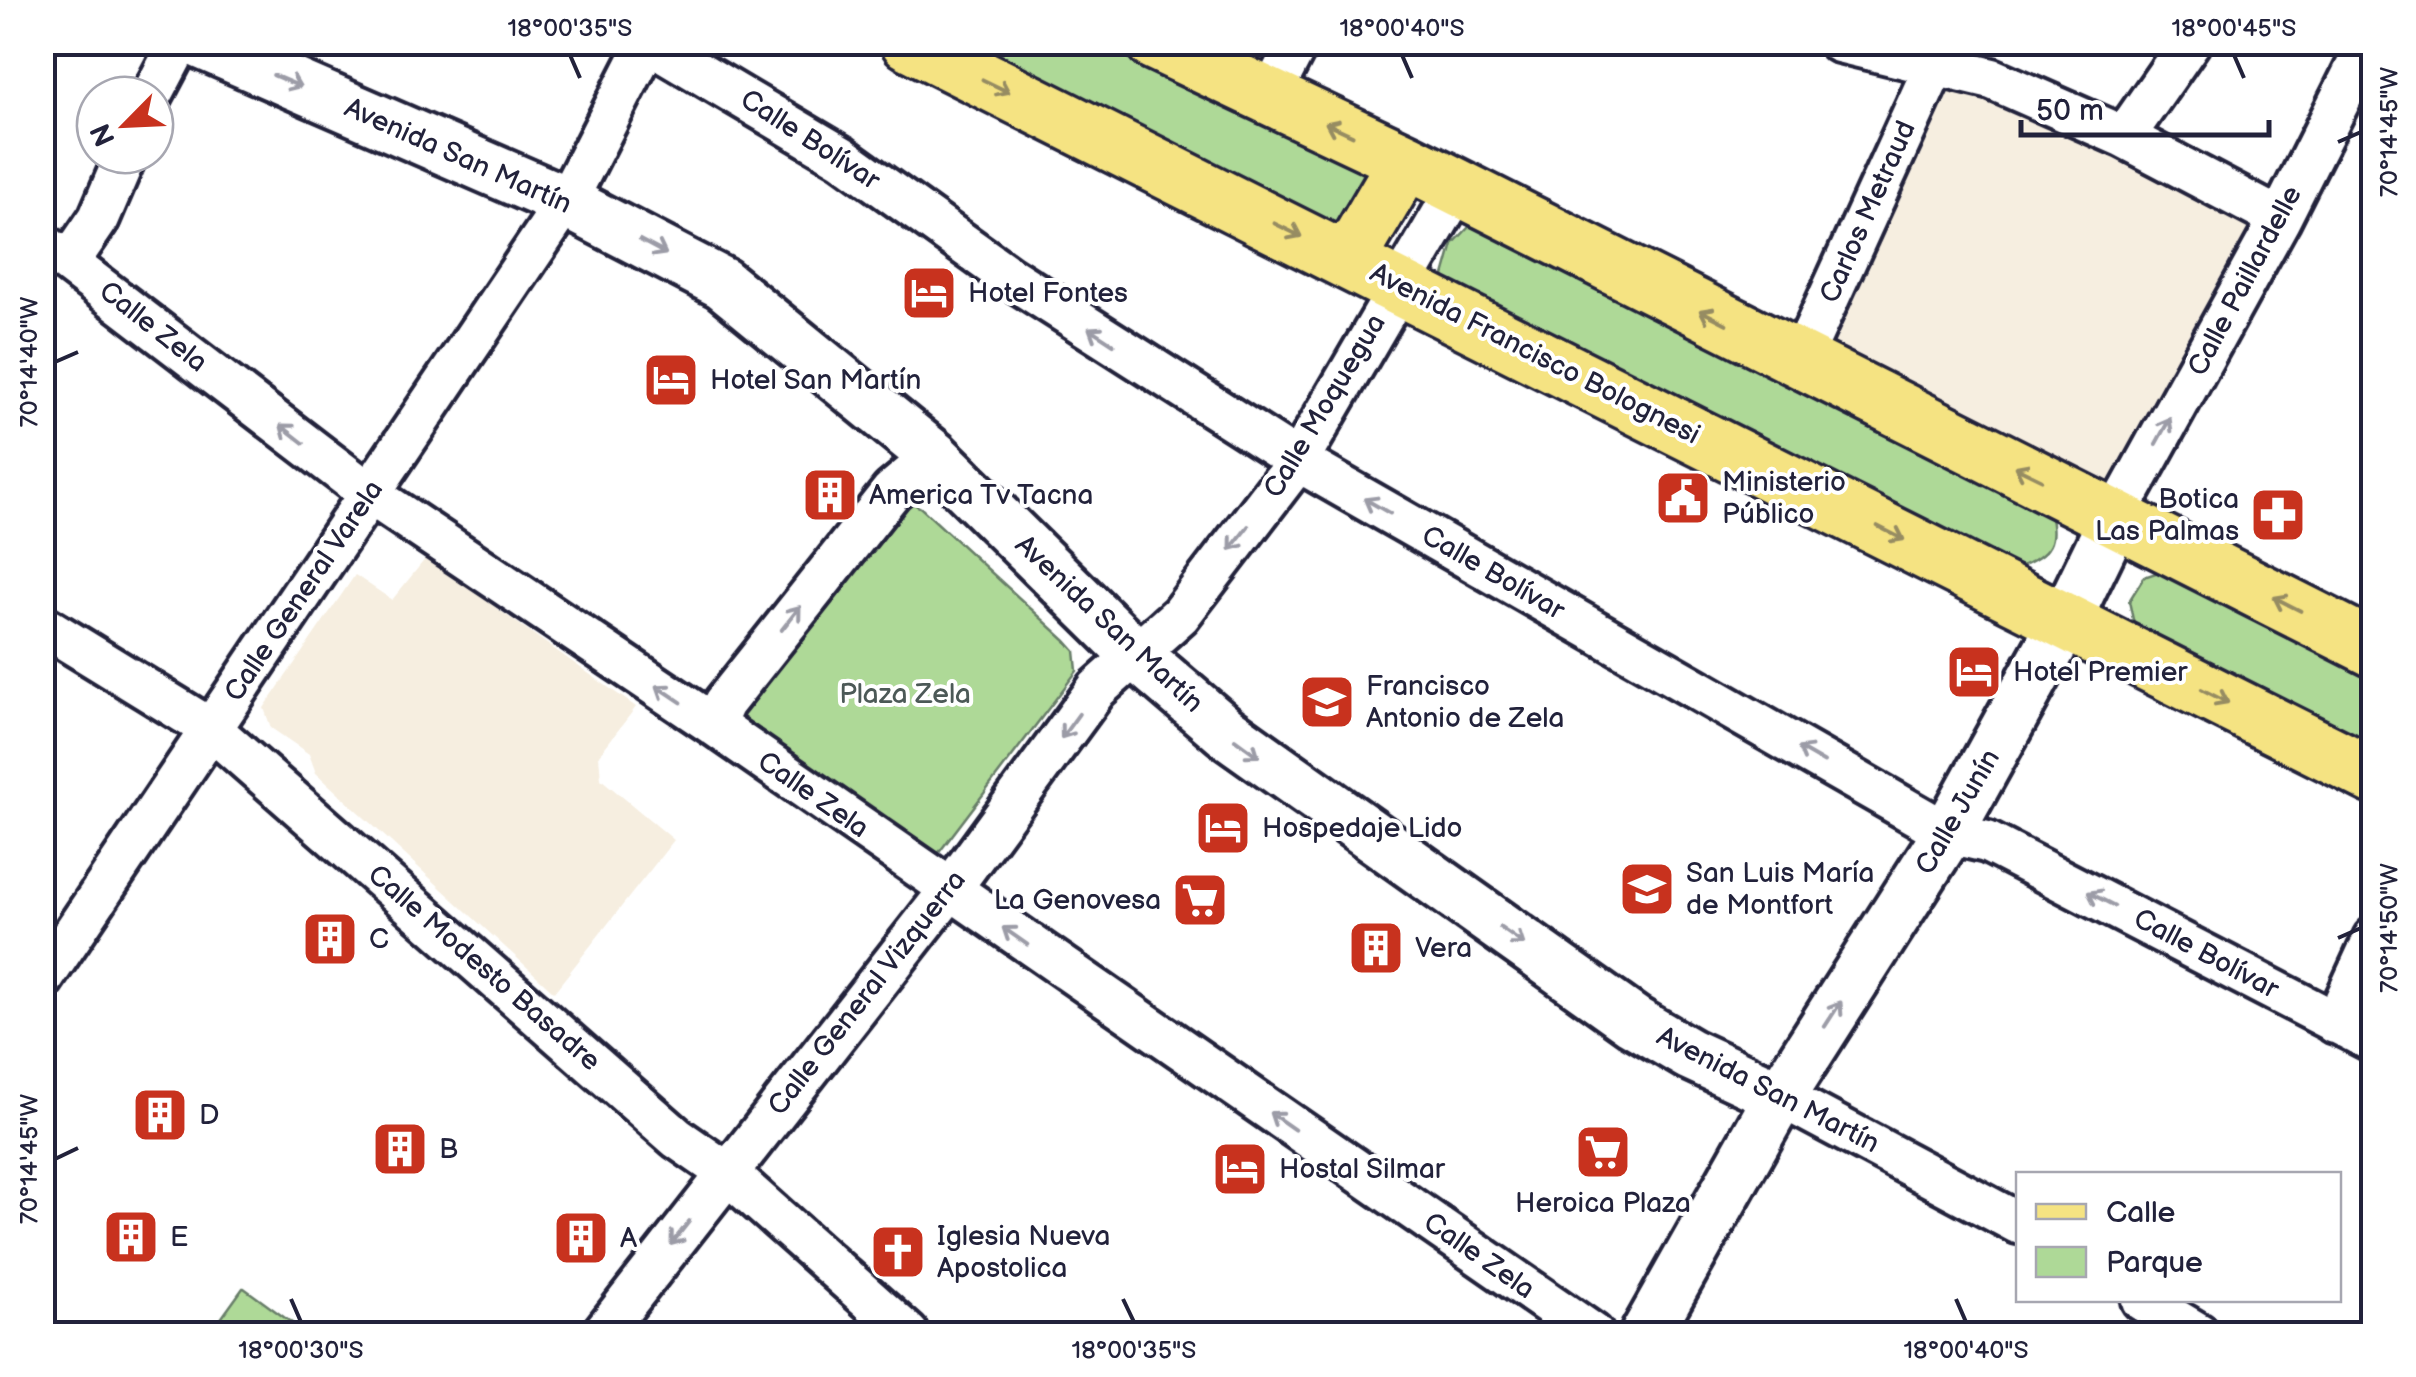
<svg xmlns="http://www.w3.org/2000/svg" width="2416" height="1377" font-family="'Balsamiq Sans',sans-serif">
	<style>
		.built { fill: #f6eee0 }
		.green { fill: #aed997; stroke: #687e69; stroke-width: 2.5 }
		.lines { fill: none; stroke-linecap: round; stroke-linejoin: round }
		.minor-casing { stroke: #22223b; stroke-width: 48 }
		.tertiary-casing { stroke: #22223b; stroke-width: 58 }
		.primary-casing { stroke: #22223b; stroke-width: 62 }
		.minor { stroke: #fff; stroke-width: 40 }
		.tertiary { stroke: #fff; stroke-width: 50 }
		.primary { stroke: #f5e382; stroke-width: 55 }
		.oneway { stroke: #9c9ca7 }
		.oneway2 { stroke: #968c62 }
		.ticks { fill: none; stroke: #22223b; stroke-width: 4 }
		.labels { text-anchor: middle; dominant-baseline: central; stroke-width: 8; stroke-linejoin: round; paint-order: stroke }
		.street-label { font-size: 28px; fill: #22223b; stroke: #fff }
		.poi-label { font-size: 28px; fill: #22223b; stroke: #fff; text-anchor: start }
		.park-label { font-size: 28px; fill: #4c5957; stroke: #fff }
		.neatline { fill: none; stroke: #22223b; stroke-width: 4 }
		.ticks-label { font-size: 25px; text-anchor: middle; fill: #22223b }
	</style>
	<rect width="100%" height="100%" fill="#fff"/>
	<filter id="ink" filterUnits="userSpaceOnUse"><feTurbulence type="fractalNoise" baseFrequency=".01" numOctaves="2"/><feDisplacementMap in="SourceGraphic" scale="20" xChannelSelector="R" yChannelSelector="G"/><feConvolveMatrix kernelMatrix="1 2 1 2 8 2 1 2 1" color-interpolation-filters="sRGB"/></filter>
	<g filter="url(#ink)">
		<path class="built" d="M1936,63L2280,219L2116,516L1800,361Z
			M426,558L636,707L599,755L601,779L674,840L554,992L316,773L309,754L271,728L264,708L355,575L392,600Z"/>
		<path class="green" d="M944,43H1119L1369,160L1380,173L1334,237Z
			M1470,226L1503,227L2047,503C2059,543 2053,554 2014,569L1463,306L1444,276L1453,244Z
			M908,501L921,508L1066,641L1075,651L1077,671L934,859L738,729L733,710Z
			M2176,566L2373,668V751L2135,629L2129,601L2144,577Z
			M243,1288H244L307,1334H210Z"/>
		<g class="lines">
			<g class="minor-casing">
				<path id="minor" d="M648,42L842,157L1008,276L1298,461L1948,833L1987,842L2374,1042
					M1839,42L1992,79L2124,137L2280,219
					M152,95L180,42
					M1270,96L1298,42
					M2124,137L2190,42
					M42,243L370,494L714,725L1593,1334
					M69,262L99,218L126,155
					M1800,361L1936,63
					M2116,516L2280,219L2369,42
					M42,625L211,729L677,1138L726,1172L908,1334
					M714,725L724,703L892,491L934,456
					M42,980L566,202L648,42
					M2335,1023L2374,938
					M1780,1096L2018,1223
					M2142,1300L2199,1334
					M602,1334L949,891L1097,689L1180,615L1298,461L1457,189"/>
			</g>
			<g class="tertiary-casing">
				<path id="tertiary" d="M198,42L566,202L722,283L934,456L1135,654L1226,732L1633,1021L1689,1054L1780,1096
					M1646,1334L1780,1096L1948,833L2065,621L2116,516"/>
			</g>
			<g class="primary-casing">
				<path id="primary" d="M909,42L2374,776
					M1154,42L1406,161L2374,649
					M1348,260L1406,161"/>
			</g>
			<use href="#minor" class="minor"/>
			<use href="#tertiary" class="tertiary"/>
			<use href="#primary" class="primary"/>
		</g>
		<defs><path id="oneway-shaft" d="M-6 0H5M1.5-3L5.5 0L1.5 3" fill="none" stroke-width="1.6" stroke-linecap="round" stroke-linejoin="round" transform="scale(2.5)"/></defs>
		<g class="oneway">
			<use href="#oneway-shaft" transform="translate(287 81) rotate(23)"/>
			<use href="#oneway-shaft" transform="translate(653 247) rotate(28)"/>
			<use href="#oneway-shaft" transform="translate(1101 336) rotate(-147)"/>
			<use href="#oneway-shaft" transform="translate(2163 431) rotate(-61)"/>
			<use href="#oneway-shaft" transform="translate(292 434) rotate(-142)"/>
			<use href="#oneway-shaft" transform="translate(1377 506) rotate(-150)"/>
			<use href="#oneway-shaft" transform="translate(1239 538) rotate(128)"/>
			<use href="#oneway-shaft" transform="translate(791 618) rotate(-52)"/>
			<use href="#oneway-shaft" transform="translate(669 694) rotate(-146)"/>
			<use href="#oneway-shaft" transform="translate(1070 726) rotate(126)"/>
			<use href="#oneway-shaft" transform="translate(1247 748) rotate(36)"/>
			<use href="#oneway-shaft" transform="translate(1811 755) rotate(-150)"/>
			<use href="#oneway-shaft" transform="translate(2101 899) rotate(-153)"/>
			<use href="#oneway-shaft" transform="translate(1015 936) rotate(-145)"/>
			<use href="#oneway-shaft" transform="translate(1512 936) rotate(35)"/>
			<use href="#oneway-shaft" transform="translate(1833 1014) rotate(-57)"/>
			<use href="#oneway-shaft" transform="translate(1282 1121) rotate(-145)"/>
			<use href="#oneway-shaft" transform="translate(680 1233) rotate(128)"/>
		</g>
		<g class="oneway2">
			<use href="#oneway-shaft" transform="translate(996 86) rotate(26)"/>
			<use href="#oneway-shaft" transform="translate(1339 129) rotate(-155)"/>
			<use href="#oneway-shaft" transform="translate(1288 230) rotate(26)"/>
			<use href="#oneway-shaft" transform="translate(1713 317) rotate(-153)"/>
			<use href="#oneway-shaft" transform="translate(2028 473) rotate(-154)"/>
			<use href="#oneway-shaft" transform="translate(1891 533) rotate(27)"/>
			<use href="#oneway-shaft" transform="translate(2287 604) rotate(-153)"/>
			<use href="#oneway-shaft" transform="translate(2215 696) rotate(27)"/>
		</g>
	</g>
	<path class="ticks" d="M570,55L580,78M1402,55L1412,78M2234,55L2244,78M2338,142L2361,132M55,362L78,352M2338,938L2361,928M55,1159L78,1148M291,1299L301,1322M1123,1299L1134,1322M1956,1299L1966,1322"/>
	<defs>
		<g id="hotel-square" transform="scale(2.875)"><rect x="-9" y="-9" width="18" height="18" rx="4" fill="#c8321e" stroke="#fff"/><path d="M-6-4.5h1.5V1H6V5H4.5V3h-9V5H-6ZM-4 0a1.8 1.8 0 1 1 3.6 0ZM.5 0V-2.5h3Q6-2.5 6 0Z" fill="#fff"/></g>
		<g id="building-square" transform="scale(2.875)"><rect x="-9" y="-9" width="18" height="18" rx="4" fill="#c8321e" stroke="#fff"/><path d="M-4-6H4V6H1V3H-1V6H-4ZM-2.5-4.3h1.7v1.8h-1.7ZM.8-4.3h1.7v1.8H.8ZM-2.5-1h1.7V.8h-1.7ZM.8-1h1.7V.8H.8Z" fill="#fff"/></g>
		<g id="civic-square" transform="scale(2.875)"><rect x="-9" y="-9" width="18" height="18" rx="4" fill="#c8321e" stroke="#fff"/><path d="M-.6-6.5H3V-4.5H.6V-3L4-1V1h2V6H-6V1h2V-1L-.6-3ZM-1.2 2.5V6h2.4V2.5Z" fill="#fff"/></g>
		<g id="pharmacy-square" transform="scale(2.875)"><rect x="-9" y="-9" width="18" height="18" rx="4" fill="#c8321e" stroke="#fff"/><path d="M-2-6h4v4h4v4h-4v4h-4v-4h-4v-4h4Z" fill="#fff"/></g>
		<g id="school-square" transform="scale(2.875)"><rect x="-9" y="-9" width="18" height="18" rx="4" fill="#c8321e" stroke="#fff"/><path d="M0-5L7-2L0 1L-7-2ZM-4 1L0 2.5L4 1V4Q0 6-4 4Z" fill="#fff"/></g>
		<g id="supermarket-square" transform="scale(2.875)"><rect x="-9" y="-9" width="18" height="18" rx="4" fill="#c8321e" stroke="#fff"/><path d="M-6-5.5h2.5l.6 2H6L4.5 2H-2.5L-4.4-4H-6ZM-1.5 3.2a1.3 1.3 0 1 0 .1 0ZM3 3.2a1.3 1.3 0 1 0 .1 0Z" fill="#fff"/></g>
		<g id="church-square" transform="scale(2.875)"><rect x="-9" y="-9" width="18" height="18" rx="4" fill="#c8321e" stroke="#fff"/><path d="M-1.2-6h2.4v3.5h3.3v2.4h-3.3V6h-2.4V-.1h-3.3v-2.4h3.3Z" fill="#fff"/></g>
	</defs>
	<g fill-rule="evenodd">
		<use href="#hotel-square" x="929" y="293"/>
		<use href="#hotel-square" x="671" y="380"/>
		<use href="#building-square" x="830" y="495"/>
		<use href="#civic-square" x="1683" y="498"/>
		<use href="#pharmacy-square" x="2278" y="515"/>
		<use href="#hotel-square" x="1974" y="672"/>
		<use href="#school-square" x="1327" y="702"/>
		<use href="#hotel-square" x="1223" y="828"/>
		<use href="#school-square" x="1647" y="889"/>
		<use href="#supermarket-square" x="1200" y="900"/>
		<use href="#building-square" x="330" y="939"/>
		<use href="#building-square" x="1376" y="948"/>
		<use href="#building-square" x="160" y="1115"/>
		<use href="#building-square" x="400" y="1149"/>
		<use href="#supermarket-square" x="1603" y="1152"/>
		<use href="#hotel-square" x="1240" y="1169"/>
		<use href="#building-square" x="131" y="1237"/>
		<use href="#building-square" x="581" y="1238"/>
		<use href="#church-square" x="898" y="1252"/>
	</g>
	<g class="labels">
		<g class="street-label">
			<text transform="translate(810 140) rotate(33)">Calle Bolívar</text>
			<text transform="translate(458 156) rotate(24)">Avenida San Martín</text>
			<text transform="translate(1868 212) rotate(-66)">Carlos Metraud</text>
			<text transform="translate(2245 281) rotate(-62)">Calle Paillardelle</text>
			<text transform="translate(153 327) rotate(38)">Calle Zela</text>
			<text transform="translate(1535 354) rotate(27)">Avenida Francisco Bolognesi</text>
			<text transform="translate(1325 406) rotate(-59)">Calle Moquegua</text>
			<text transform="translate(1493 573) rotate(30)">Calle Bolívar</text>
			<text transform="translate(304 591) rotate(-56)">Calle General Varela</text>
			<text transform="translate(1109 624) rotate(43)">Avenida San Martín</text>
			<text transform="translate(813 795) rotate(35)">Calle Zela</text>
			<text transform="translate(1958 812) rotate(-60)">Calle Junín</text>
			<text transform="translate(2206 954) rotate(28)">Calle Bolívar</text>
			<text transform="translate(484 968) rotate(41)">Calle Modesto Basadre</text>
			<text transform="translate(867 993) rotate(-52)">Calle General Vizquerra</text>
			<text transform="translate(1768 1090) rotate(27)">Avenida San Martín</text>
			<text transform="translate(1479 1256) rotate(35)">Calle Zela</text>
		</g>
		<g class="poi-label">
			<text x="968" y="293">Hotel Fontes</text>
			<text x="710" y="380">Hotel San Martín</text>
			<text x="1722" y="482">Ministerio<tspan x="1722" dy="32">Público</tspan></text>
			<text x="869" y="495">America Tv Tacna</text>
			<text x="2239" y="499" text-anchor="end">Botica<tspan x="2239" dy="32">Las Palmas</tspan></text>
			<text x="2013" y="672">Hotel Premier</text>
			<text x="1366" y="686">Francisco<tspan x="1366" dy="32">Antonio de Zela</tspan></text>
			<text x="1262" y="828">Hospedaje Lido</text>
			<text x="1686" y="873">San Luis María<tspan x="1686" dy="32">de Montfort</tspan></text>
			<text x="1161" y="900" text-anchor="end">La Genovesa</text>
			<text x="369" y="939">C</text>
			<text x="1415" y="948">Vera</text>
			<text x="199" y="1115">D</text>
			<text x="439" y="1149">B</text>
			<text x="1279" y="1169">Hostal Silmar</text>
			<text x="1603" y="1203" text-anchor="middle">Heroica Plaza</text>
			<text x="937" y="1236">Iglesia Nueva<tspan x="937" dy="32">Apostolica</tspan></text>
			<text x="170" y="1237">E</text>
			<text x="620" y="1238">A</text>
		</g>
		<g class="park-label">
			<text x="905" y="694">Plaza Zela</text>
		</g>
	</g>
	<rect width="2416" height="1377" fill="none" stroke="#fff" stroke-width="110"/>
	<rect x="2016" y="1172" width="325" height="130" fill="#ffffff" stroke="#a7a7b1" stroke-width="2.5"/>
	<rect x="2036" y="1204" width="50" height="15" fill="#f5e382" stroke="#a7a7b1" stroke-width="2.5"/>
	<text x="2106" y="1222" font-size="30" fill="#22223b">Calle</text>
	<rect x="2036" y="1247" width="50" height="30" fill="#aed997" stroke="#a7a7b1" stroke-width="2.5"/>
	<text x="2106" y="1272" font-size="30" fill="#22223b">Parque</text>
	<g transform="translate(125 125) rotate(246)"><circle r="48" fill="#ffffff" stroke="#a7a7b1" stroke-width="2.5"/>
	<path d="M0-8L18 38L0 25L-18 38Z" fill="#c8321e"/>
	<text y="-15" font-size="28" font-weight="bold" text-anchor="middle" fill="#22223b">N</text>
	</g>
	<path d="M2021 120v15h248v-15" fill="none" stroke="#22223b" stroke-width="5"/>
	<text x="2036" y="120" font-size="30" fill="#22223b" stroke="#ffffff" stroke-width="8" paint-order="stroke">50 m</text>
	<rect x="55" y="55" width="2306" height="1267" class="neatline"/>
	<g class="ticks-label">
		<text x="570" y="36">18°00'35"S</text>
		<text x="1402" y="36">18°00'40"S</text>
		<text x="2234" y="36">18°00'45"S</text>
		<text transform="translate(2388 132) rotate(-90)" y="9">70°14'45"W</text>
		<text transform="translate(28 362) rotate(-90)" y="9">70°14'40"W</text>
		<text transform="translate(2388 928) rotate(-90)" y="9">70°14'50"W</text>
		<text transform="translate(28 1159) rotate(-90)" y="9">70°14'45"W</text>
		<text x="301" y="1358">18°00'30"S</text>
		<text x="1134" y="1358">18°00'35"S</text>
		<text x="1966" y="1358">18°00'40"S</text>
	</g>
</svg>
